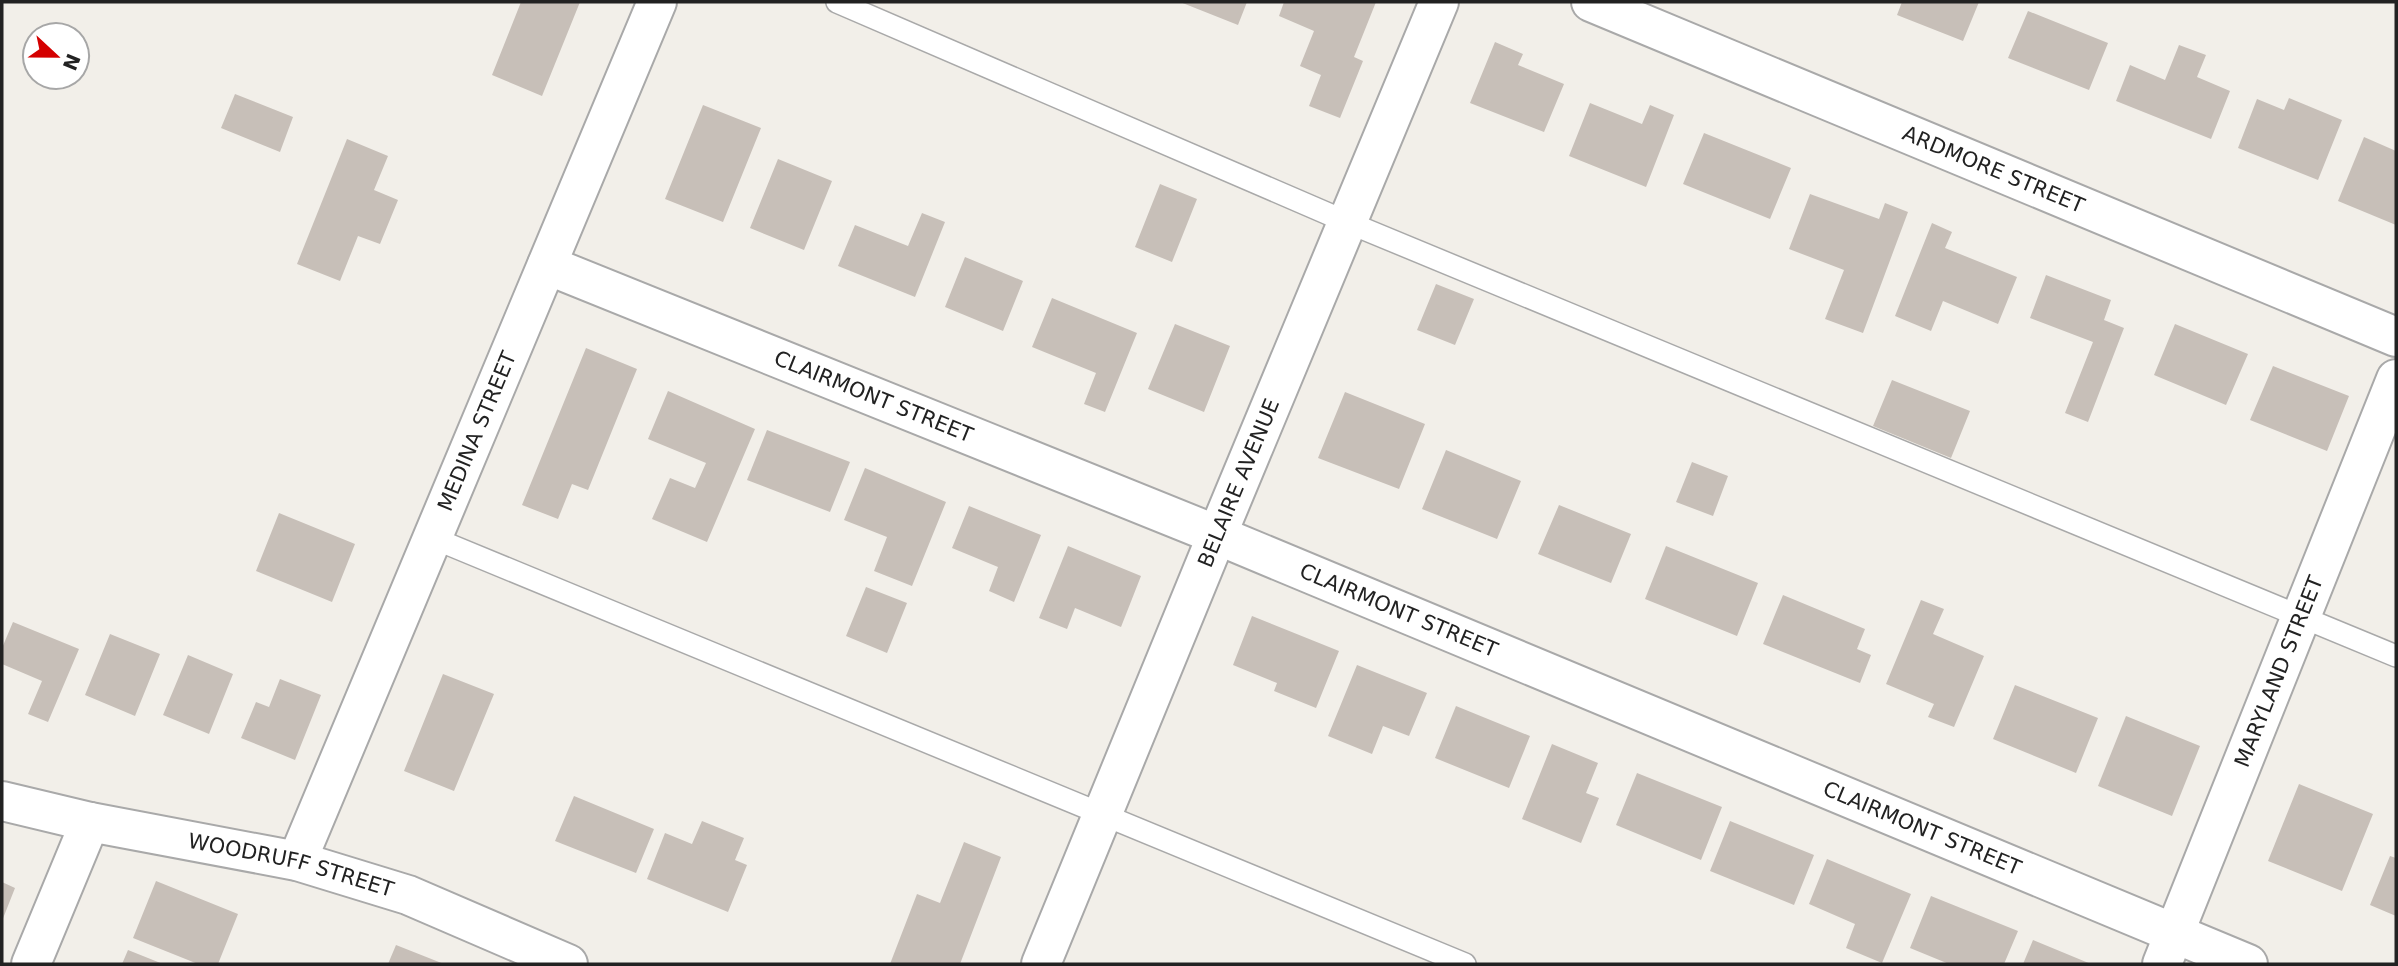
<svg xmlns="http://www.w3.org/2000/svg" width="2398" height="966" font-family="'DejaVu Sans',sans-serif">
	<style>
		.building { fill: #c7bfb8 }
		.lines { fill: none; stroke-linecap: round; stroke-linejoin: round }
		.lane-casing { stroke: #a9a9a9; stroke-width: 24 }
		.street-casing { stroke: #a9a9a9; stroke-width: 42 }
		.lane { stroke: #fff; stroke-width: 21 }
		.street { stroke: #fff; stroke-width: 38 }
		.labels { text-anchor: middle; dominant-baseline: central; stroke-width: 7; stroke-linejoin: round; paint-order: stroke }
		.street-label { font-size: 21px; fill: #222; stroke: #fff }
	</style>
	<rect width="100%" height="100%" fill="#f2efe9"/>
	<path class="building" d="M521,2H580L542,96L492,75Z
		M1180,2H1247L1238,25Z
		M1284,2H1376L1354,57L1363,61L1340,118L1309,106L1321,75L1300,66L1314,31L1279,16Z
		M1902,2H1979L1963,41L1897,15Z
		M2028,11L2108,43L2089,90L2008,58Z
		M1495,42L1523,54L1518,65L1564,84L1544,132L1470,103Z
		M2179,45L2206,55L2197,77L2230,91L2211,139L2116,101L2130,65L2165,80Z
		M235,94L293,117L280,152L221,128Z
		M2289,98L2342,120L2318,180L2238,148L2257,99L2284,110Z
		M1590,103L1642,124L1650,105L1674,115L1646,187L1569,156Z
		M703,105L761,128L723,222L665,199Z
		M1704,133L1791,168L1770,219L1683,184Z
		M2364,137L2396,151V225L2338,201Z
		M347,139L388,156L374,190L398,200L380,244L358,236L340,281L297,264Z
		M778,159L832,181L804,250L750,228Z
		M1160,184L1197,199L1172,262L1135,247Z
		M1810,194L1879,219L1885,203L1908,212L1863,333L1825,319L1844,270L1789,249Z
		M922,213L945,222L915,297L838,266L855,225L908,246Z
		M1932,223L1952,232L1945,248L2017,277L1998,324L1943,301L1931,331L1895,316Z
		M965,257L1023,281L1003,331L945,307Z
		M2046,275L2111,300L2104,320L2124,328L2088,422L2065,413L2093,342L2030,318Z
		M1436,284L1474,299L1455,345L1417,330Z
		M1052,298L1137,333L1105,412L1084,404L1096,373L1032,347Z
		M1175,324L1230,346L1204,412L1148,389Z
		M2175,324L2248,354L2226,405L2154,375Z
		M586,348L637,369L588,490L572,484L558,519L522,505Z
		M2273,366L2349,396L2327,451L2250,420Z
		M1892,380L1970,411L1951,458L1873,426Z
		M668,391L755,429L707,542L652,519L670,478L695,488L706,463L648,439Z
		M1345,392L1425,424L1399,489L1318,458Z
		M767,430L850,462L830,512L747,480Z
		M1446,450L1521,481L1497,539L1422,509Z
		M1692,462L1728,476L1713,516L1676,502Z
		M865,468L946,502L912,586L874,571L887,537L844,520Z
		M1559,505L1631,534L1611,583L1538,554Z
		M969,506L1041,535L1014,602L989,591L998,567L952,548Z
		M279,513L355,544L332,602L256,571Z
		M1068,546L1141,576L1121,627L1075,608L1067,629L1039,618Z
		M1666,546L1758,583L1737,636L1645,599Z
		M866,587L907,603L887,653L846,636Z
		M1783,595L1865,629L1857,649L1871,655L1860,683L1763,644Z
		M1921,600L1944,609L1933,634L1984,656L1954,727L1928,717L1934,704L1886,684Z
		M1252,616L1339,651L1316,708L1274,691L1277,683L1233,665Z
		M13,622L79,649L48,722L28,714L42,681L2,664V648Z
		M110,634L160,654L135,716L85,695Z
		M188,655L233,674L209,734L163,715Z
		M1357,665L1427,693L1409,736L1383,726L1372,754L1328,736Z
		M443,674L494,694L454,791L404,771Z
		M280,679L321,695L295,760L241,738L256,702L269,707Z
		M2015,685L2098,718L2076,773L1993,739Z
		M1456,706L1530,736L1509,788L1435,758Z
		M2126,716L2200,746L2172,816L2098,786Z
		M1552,744L1598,763L1586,793L1599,798L1581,843L1522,819Z
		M1637,773L1722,807L1701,860L1616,825Z
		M2299,784L2373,814L2342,891L2268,861Z
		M574,796L654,829L636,873L555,841Z
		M702,821L744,838L735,860L747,865L728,912L647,879L665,833L692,844Z
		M1730,821L1814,855L1794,905L1710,871Z
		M964,842L1001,857L960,964H890L917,894L940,903Z
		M2390,856L2396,858V916L2370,905Z
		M1827,859L1911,894L1882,963L1846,948L1855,924L1809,904Z
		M156,881L238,914L218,964H198L133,938Z
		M2,882L15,888L2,921Z
		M1931,896L2018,931L2004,964H1949L1910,948Z
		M2033,940L2091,964H2023Z
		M396,945L444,964H388Z
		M128,950L163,964H122Z"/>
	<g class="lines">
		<g class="lane-casing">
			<path id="lane" d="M837,2L1347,222L2396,656
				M433,538L1465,964"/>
		</g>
		<g class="street-casing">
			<g id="street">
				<path id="s1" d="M1591,2L2396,337"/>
				<path id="s2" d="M547,265L1217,535L2248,964"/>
				<path id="s3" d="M2,801L90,822L297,861L408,895L568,964"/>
				<path id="s4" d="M297,861L657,2"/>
				<path d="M31,964L90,822"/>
				<path id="s5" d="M1041,964L1217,535L1439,2"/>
				<path id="s6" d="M2162,964L2396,379"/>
			</g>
		</g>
		<use href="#lane" class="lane"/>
		<use href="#street" class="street"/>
	</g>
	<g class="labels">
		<g class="street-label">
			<text stroke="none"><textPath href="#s1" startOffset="436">ARDMORE STREET</textPath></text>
			<text stroke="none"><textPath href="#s2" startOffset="352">CLAIRMONT STREET</textPath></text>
			<text stroke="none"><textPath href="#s4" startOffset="466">MEDINA STREET</textPath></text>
			<text stroke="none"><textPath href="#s5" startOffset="520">BELAIRE AVENUE</textPath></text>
			<text stroke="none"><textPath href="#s2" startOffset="919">CLAIRMONT STREET</textPath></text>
			<text stroke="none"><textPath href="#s6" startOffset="315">MARYLAND STREET</textPath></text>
			<text stroke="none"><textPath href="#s2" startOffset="1486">CLAIRMONT STREET</textPath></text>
			<text stroke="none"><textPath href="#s3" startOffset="296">WOODRUFF STREET</textPath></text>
		</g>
	</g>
	<rect width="2398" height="966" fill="none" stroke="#222222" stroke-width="7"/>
	<g transform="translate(56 56) rotate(112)"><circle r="33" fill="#ffffff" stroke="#a7a7a7" stroke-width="2"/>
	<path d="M0-5L12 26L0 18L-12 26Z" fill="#d40000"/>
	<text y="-10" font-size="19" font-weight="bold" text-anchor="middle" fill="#222222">N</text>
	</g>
</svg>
